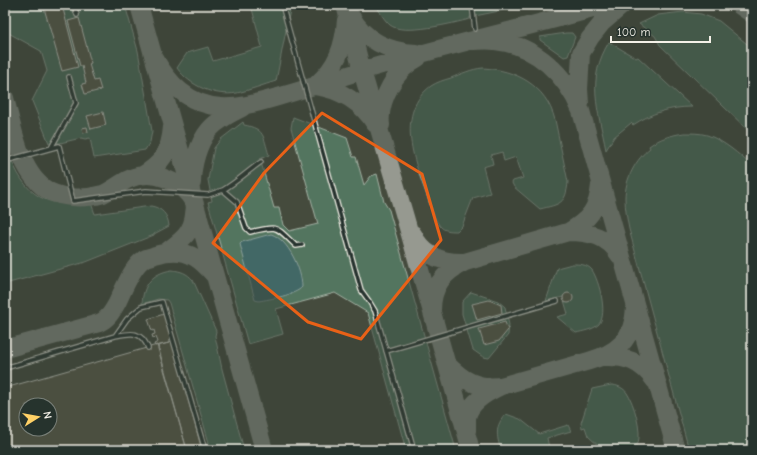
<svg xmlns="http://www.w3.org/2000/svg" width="757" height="455" font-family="'Comic Neue',sans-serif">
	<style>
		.built { fill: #454b3e; fill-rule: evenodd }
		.green { fill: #53745f; stroke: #a4b2a4 }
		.water { fill: #436866; stroke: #8a9f9a }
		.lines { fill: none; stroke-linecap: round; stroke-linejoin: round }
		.taxiway { stroke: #969990; stroke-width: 18 }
		.building { fill: #63614d; stroke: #f4f1e8; fill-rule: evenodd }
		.service-casing { stroke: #f4f1e8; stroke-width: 6 }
		.service { stroke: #26332d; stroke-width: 3.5 }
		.marked { fill: none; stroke: #e96117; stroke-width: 3; stroke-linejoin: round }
	</style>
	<rect width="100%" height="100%" fill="#384137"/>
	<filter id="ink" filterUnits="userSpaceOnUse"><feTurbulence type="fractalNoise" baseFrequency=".025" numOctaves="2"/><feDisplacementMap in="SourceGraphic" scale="8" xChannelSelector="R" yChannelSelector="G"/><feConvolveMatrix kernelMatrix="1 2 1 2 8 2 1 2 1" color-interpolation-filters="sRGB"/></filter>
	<g filter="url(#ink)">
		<path class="built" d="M5,5H752V450H5ZM26,405H50V429H26Z"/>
		<path class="green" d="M5,5H125L138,51L152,131L150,142L145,150L94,158L90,138L85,139L81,138L60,143H49L32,101L47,71L41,51L5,31Z
			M251,5H291L276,81C263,85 250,90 237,93C215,97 190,86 177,68L187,53L208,47L213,61L262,47Z
			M376,5H508L509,9L470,17V19C454,23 403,36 390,25C385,21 379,11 376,5Z
			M683,12L701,14L719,21L752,48V134L660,45L655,36L639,24L658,15Z
			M566,33H572L575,37L568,56L564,57L540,40V37Z
			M609,42L636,58L638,57L692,107C670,107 651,113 633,125L631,123L614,137L606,150C598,109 586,80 609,42Z
			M483,68C516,70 546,85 555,120L568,182C566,204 560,204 540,209L514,187L512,183L513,181L523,178L516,157L504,161L502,152L491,155L493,164L483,167L490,193L473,198L462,226L457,231C452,231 446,231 442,228C435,223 429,201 426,193C413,159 396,112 431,86C437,82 444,80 451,78C461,74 471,69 483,68Z
			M293,117L347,138L353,157H356L364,185L371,176L377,174L384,202L389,210L456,450H406L368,313L335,293L276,309L283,334L248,344L208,202L212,201L208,180L214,148L221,139L243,122L244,125C265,129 263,136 269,155L260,159L274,208H279L283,225L289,231L318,224L291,128Z
			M684,133C692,133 700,133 707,135C723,140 740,155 752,166V450H689L629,229C627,219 625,208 625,198C625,179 636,159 650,148L649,146C660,138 672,135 684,133Z
			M5,142C21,191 38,209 91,203L95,214L151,206C162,208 168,215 169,226L154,234V235L86,262L5,284Z
			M572,264C579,264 587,264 592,270C599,281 608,313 599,324C593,330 583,331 576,333L557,317L568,314L563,297L546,301L557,268Z
			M172,270C181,271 187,273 193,280L216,331L215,336L222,369L244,450H211L169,303L167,300L158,299L142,304C143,285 152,273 172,270Z
			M471,292L498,301L505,307L509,325L508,335L489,358L483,357L473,350L462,314V302Z
			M611,385C617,385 624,388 627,393C634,403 642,432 638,443C636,446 634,448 631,450H603L588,436L585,427L582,428L581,423L592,389Z
			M506,414L520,419L539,434L568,425L571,431L547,438L549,448L548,450H501C496,436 495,425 506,414Z"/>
		<path class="water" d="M271,234C288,239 302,270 302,287C296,295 270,299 259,301L255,300L240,244L242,242Z"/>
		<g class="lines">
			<path class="taxiway" d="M139,5L264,450
				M345,5L362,71L405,217L471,450
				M739,5L752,14
				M351,16C364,40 389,52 416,53
				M470,41C479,41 487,40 495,41C536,45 566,75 581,111L676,450
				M154,57C168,83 188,105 221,107C239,108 257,103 274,98C303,90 332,80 361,71C442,46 525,28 607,5
				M317,84C337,66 344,47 346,20
				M315,86C340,89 362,103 375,124
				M5,98C13,128 20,175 49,191C65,199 86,199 103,194C112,190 120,183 129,179C153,168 182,181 194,203C196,206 194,211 194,215C192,234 180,241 166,252
				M580,104L579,89L581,53L590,38L602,23L623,5
				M381,125C378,100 396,69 418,58
				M141,176C162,164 170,152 172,127
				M192,183C192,166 198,143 209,130C218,120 230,114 242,108
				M568,232C590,232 608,236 620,256
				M413,234C423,256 442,263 465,262
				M432,310C432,286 444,272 465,262L568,232C589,220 598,209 600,185
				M5,349L99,323C108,319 112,312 117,303C123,291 132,266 144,259C147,257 152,257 155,255C160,254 165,252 170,252C190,250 202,261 214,275
				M603,357C626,356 641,361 655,381
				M446,363C463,380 476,389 501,386L589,361C617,353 633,340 635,308
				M467,431C467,427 467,422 467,418C469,403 488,392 501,386"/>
		</g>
		<path class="building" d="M53,5H62L78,67L62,71L44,8Z
			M79,18L91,63L89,64L94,81L98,80L101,90L85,94L82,84L86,83L82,66H80L68,21Z
			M103,112L106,125L91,129L87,116Z
			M87,127L88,132L83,133L82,128Z
			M563 298a5 5 0 1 1 10 0a5 5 0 1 1-10 0Z
			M489,300L501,305L502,313L477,320L472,304Z
			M164,314L171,339L169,340V343L155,346L154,344L158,342L156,337L153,338L152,335L155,334L154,330L152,331L148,319Z
			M505,322L508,330L499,341L484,345L479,329Z
			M172,342L202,450H187L158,346Z
			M157,345L187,450H5V388ZM26,405H50V429H26Z"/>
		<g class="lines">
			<g class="service-casing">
				<path id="service" d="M74,5L77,15
					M282,5L361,290L369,301L375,311L414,450
					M472,5L475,29
					M51,148L76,103L69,77
					M5,161L59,146L73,201L146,191L208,195L223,190L237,202L246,228L250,232C279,225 275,226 296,246L302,245
					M223,190C237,182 248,171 261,162
					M115,336L127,319L141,307L162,302L205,450
					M386,351L557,301
					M5,368L115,336C131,333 141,330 148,348"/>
			</g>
			<use href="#service" class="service"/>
		</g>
	</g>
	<path d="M0 0H757V455H0ZM322,113L422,174L441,240L361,339L308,322L213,243L264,173Z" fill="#384137" fill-opacity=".55" fill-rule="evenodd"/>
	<path class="marked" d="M322,113L422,174L441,240L361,339L308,322L213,243L264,173Z"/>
	<rect width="757" height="455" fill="none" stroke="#26332d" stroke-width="20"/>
	<rect x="10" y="10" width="737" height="435" fill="none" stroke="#f4f1e8" stroke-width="1.5" filter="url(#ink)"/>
	<g transform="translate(38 417) rotate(79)"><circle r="19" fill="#26332d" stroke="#787f78"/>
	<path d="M0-3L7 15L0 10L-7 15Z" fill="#ffd166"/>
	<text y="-6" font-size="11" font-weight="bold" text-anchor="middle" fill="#f4f1e8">N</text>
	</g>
	<path d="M611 36v6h99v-6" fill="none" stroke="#f4f1e8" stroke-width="2"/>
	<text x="617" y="36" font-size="12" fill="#f4f1e8" stroke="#26332d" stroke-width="3" paint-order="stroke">100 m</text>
</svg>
